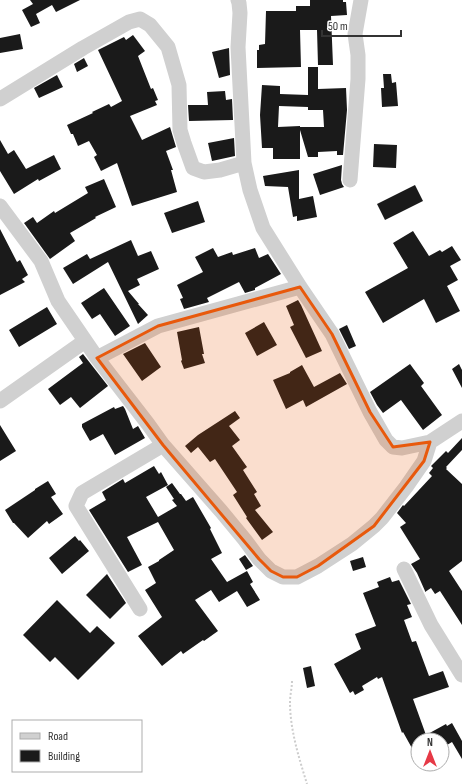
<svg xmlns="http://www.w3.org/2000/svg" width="462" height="784" font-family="'Sofia Sans Condensed',sans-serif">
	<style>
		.building { fill: #1a1a1a; fill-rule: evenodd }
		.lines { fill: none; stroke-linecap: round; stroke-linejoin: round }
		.path { stroke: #cdcdcd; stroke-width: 2; stroke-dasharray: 2 2; stroke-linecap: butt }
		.minor { stroke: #d0d0d0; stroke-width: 15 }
		.marked { fill: #e8590c; fill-opacity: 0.2; stroke: #e8590c; stroke-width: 3; stroke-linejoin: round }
	</style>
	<rect width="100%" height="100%" fill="#fff"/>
	<path class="building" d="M30,0H80L56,12L52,5L36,14L40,23L31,27L22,10L33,4Z
		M310,0H343V2H346L347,15L331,16L333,65H318L317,30H300L301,67L257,68V50H259V45L265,44L266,11H296V6H310Z
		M20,34L23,49L0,53V38Z
		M133,35L145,51L138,56L151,89L153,88L158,100L155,101L157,105L130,116L142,140L170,127L176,147L166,151L173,170H171L177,192L132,206L117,163L101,171L94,157L97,155L89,141L78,146L73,134H71L67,125L93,113L92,112L109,104L111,107L122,101L98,50L124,37L126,40Z
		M229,48L230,75L219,78L212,52Z
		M84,58L88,66L77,72L74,64Z
		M308,67H318V89L346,88L347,110L343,155H337V151L318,152V157H308L300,130V159H273V148H262L260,115L262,85L280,86V94L308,95ZM279,106L308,107V110H323L324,127H300V126L278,127Z
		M383,74H391L392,83L396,82L398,106L382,107L381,88H384Z
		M57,75L63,87L39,98L34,88Z
		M225,91L226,100L232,99L233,120L189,121L188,105H208L207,92Z
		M234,138L235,156L212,161L208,143Z
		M0,140L8,154L14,150L26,169L54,155L61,169L39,181L38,179L14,194L0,171Z
		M374,144L397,145L396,168L373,167Z
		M342,165L341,180L342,184L344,187L320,195L313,174Z
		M299,170V199L313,196L317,217L297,221V216L293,217L288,187L265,186L263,176Z
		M104,179L116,207L95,217L96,218L70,233L75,241L50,259L24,223L33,217L37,223L54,211L55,213L88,193L85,187Z
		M415,185L423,201L385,220L377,204Z
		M198,201L205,222L172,233L164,213Z
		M0,229L17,262L20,260L28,275L22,279L25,282L0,295Z
		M413,231L429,256L440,250L442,252L452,246L461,260L450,266L458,280L447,286L460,311L436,323L424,299L383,323L365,292L408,268L393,243Z
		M131,240L138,256L151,251L159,269L137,279L140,285L128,291L139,304H138L148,315L138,324L108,262L73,284L63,268L87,254L90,259Z
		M213,248L218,257L232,252L233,255L255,248L259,258L268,254L281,274L255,288V290L245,293L239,282L207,298L209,302L184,309L180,299L183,298L177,285L203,272L195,257Z
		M104,288L130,326L115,336L100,314L92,319L81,303Z
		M298,300L301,305L322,351L306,358L290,327L294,325L286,306Z
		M47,307L57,324L19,347L9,330Z
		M264,322L277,345L257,356L245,333Z
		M347,325L356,346L349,349L339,329Z
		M199,327L204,354H202L205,363L184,369L181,361L182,360L177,332Z
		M145,343L161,367L142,381L123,354Z
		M83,354L108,386L80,408L71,397L60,405L48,389L83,363L79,357Z
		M410,364L424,383L421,386L442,415L423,430L401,400L383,413L377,405L370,392Z
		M459,364L462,370V388L452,369Z
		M302,365L314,387L340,373L347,384L306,407L303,400L286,409L273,380L290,373V372Z
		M123,406L125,409L133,429L138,426L145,438L115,455L103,434L90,441L82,427V424L114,407L115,409Z
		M235,411L240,418L229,426L240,440L232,446L247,467L243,470L257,492L254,494L261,506L255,510L273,532L262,540L246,518L247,517L233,495L237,492L215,459L210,462L198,447L191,453L185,446L198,435Z
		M0,425L16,451L0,461Z
		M462,438V450L446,467L447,468L446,469L462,484V561L449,571L462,591V625L440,591L435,594L431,588L425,592V591L417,573L411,564L420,559L400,527L406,523L397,513L403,505L404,506L432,476L429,473L433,468L431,466L446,451L448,453Z
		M154,466L159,474L161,472L168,485L146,497L158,517L177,506L172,500L174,499L166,487L172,483L180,494H181L186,501L193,497L211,528L210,529L222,553L211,559L227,582L247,571L253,582L250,584L260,600L247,607L237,591L219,602L211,590L195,600L218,631L204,641L203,640L183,654L181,651L162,666L138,636L162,617L145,590L156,583L148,567L159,561V560L174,550L158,522L127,537L142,565L128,572L89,510L106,500L102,492L123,479L125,483Z
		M48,481L56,494L51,497L63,514L49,524L47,521L28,538L14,523H13L5,510L35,490V489Z
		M75,536L79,541L80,540L89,551L62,574L49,558Z
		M245,555L253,566L246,570L239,559Z
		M363,557L366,567L353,571L350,561Z
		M107,574L126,603L110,619L86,595Z
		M390,577L392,582L399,580L411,604L407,605L412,617L404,620L412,642L416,641L429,676L443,671L449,687L413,699L426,735L446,724L447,726L452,723L462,741V759L452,742L442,748V740H418V759L403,732L402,733L382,677L378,679L377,677L362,686L364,690L355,695L353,691L350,693L334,664L361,649L355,634L376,626L363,593L379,587L377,582Z
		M57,600L90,633L97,626L115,643L78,680L55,657L50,662L23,635Z
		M311,666L315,686L307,688L303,668Z"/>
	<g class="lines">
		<path class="path" d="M292,681C292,688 290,695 290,702C290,730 299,758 307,784"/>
		<path class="minor" d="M238,0L239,3L240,13L238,47L244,163L250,190L263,228L300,287L332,334L370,412L386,440L393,447L402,448L430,442L462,421
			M0,99L83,48L129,22L140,19L150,25L168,47L179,85L180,130L184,143L193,168L204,172L220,170L244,163
			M350,180L358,79V55L355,34L361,0
			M0,206L41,261L58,301L97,358L148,424L163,445L221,511L245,540L259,559L271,571L283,577H297L318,566L352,544L374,526L382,518L406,487L424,461L430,442
			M97,358L158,326L300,287
			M0,401L85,341
			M404,569L431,625L462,675
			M140,609L76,506L82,493L163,445"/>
	</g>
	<path class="marked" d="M300,287L332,334L370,412L393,447L430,442L424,461L374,526L318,566L297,577H283L271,571L259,559L163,445L97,358L158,326Z"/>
	<rect x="12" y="720" width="130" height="52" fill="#ffffff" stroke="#adadad"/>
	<rect x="20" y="733" width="20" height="6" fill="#d0d0d0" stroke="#adadad"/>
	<text x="48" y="740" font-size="12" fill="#333333">Road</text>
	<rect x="20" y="750" width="20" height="12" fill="#1a1a1a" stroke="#adadad"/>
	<text x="48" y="760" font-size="12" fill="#333333">Building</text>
	<g transform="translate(430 752)"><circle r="19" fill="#ffffff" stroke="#adadad"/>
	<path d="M0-3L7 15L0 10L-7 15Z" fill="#e63946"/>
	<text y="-6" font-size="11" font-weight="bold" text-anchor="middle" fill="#333333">N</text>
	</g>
	<path d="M322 30v6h79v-6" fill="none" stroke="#333333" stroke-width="2"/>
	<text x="328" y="30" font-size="12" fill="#333333" stroke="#ffffff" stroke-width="3" paint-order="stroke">50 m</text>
</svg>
